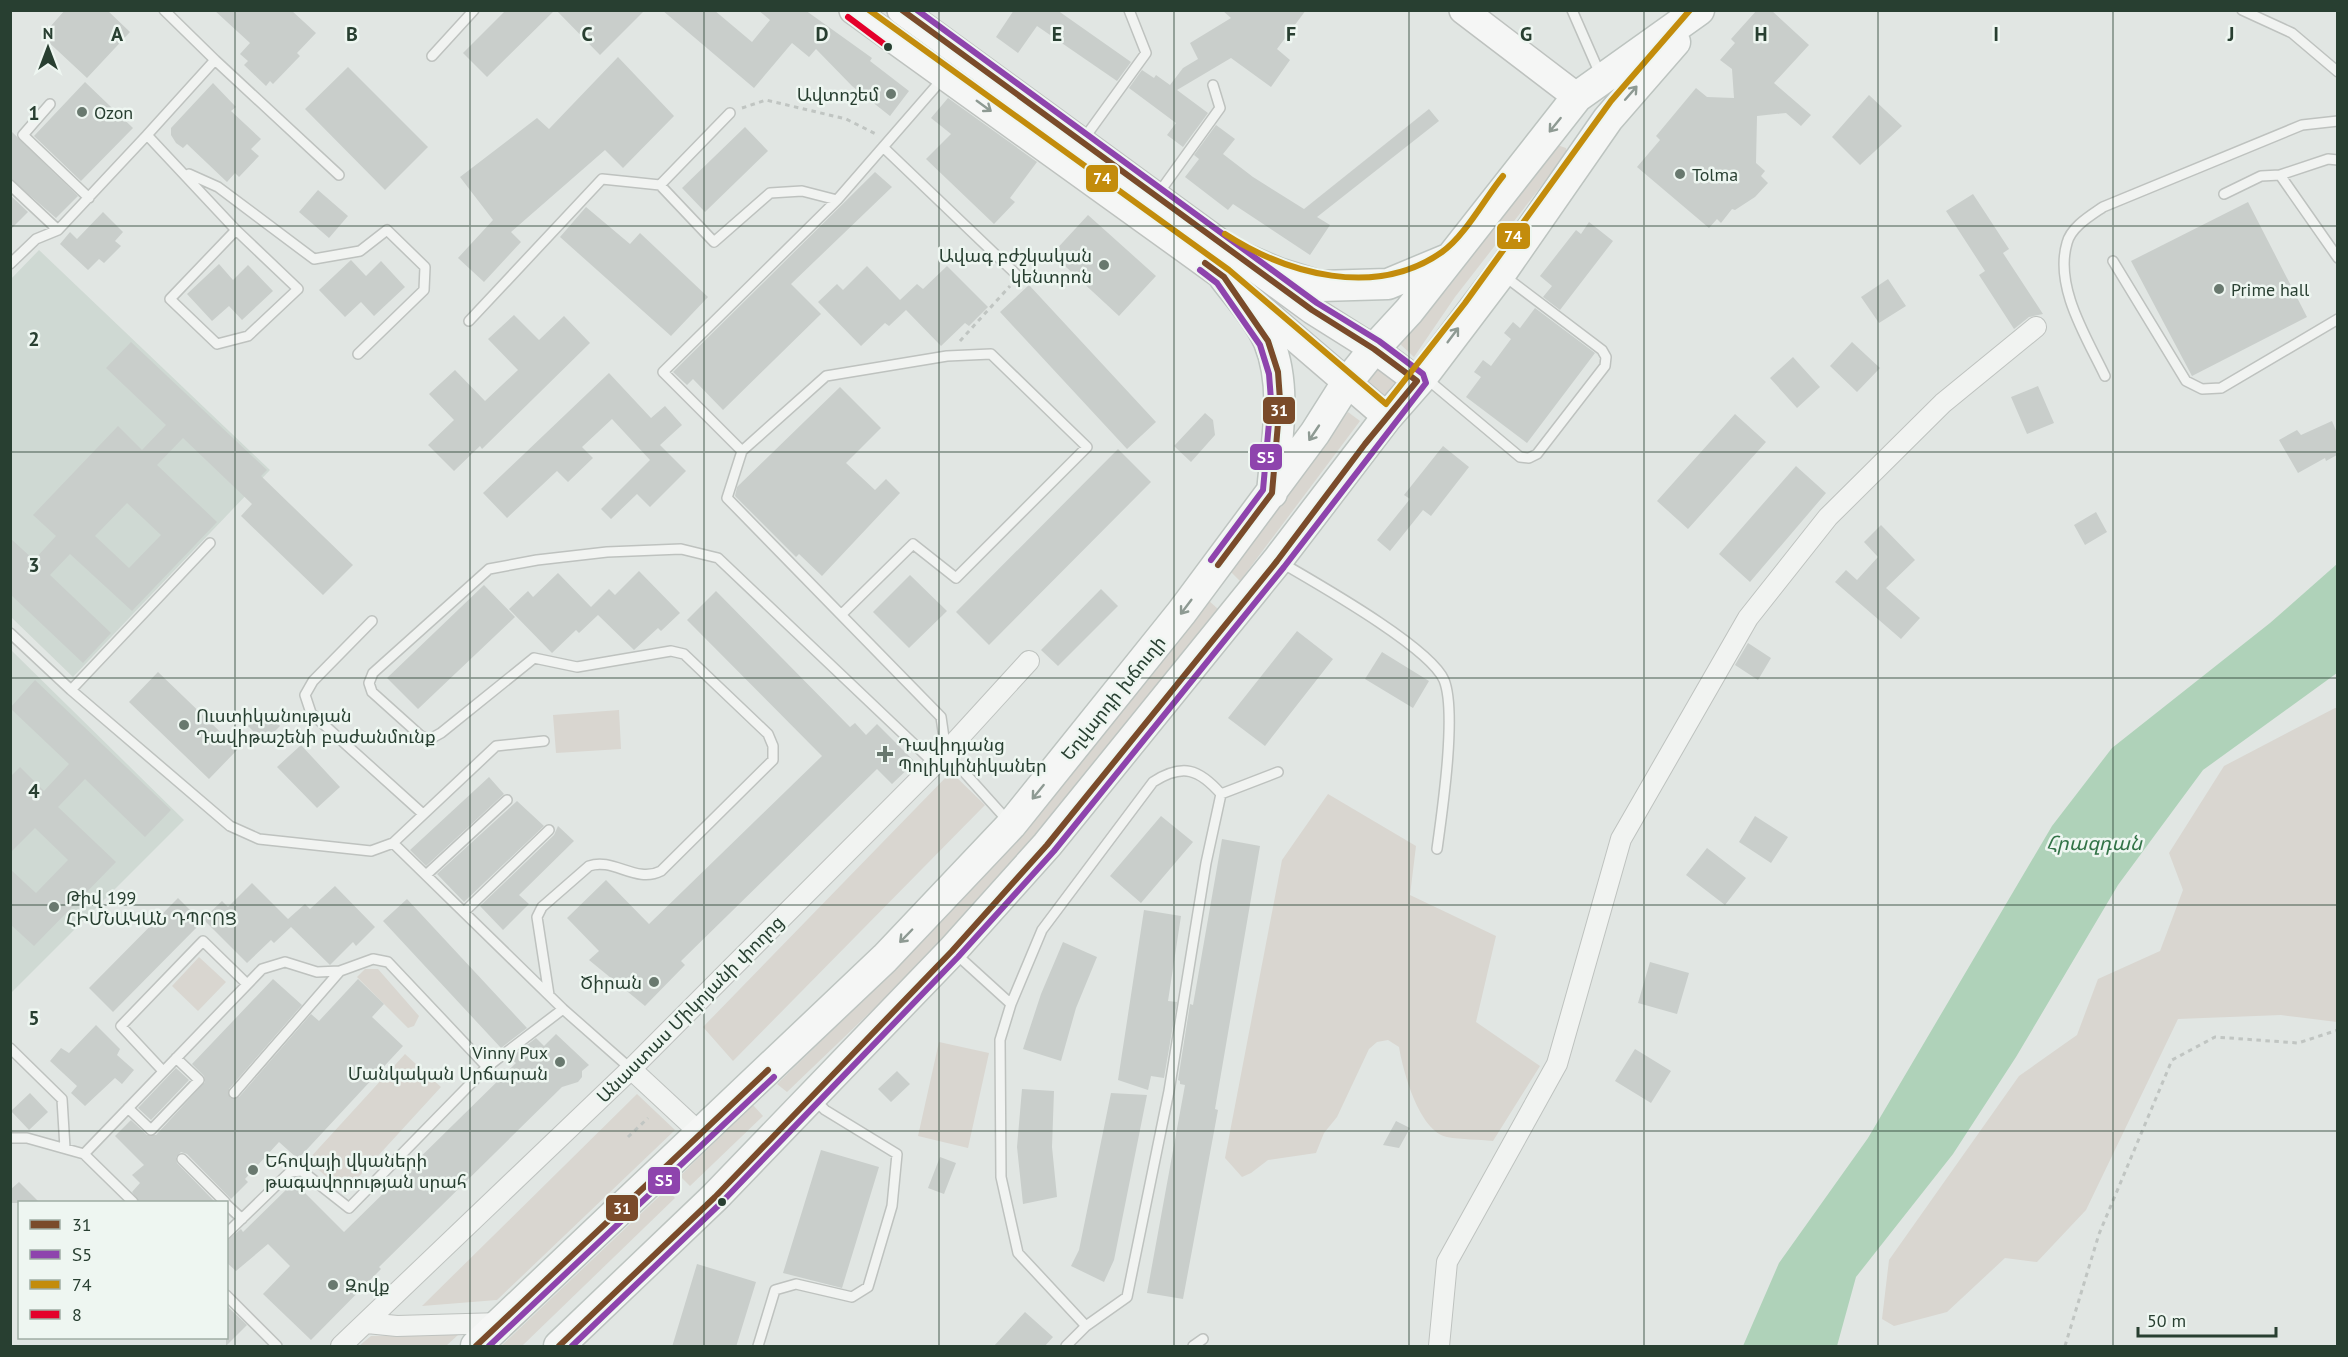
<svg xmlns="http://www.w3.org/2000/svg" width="2348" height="1357" font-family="'PT Sans','Noto Sans Armenian',sans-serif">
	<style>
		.built { fill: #cfd9d3 }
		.green { fill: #d9d6d0 }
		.water { fill: #afd2b9 }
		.building { fill: #c9cecb; fill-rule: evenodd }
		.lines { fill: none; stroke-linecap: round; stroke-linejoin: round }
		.lane-casing { stroke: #bec2bf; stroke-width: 12 }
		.street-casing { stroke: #bec2bf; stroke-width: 22 }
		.secondary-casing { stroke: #bec2bf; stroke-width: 30 }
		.primary-casing { stroke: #bdc4c0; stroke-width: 33 }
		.path { stroke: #c0c5c2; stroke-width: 3; stroke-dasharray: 4.5 4.5; stroke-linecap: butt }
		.lane { stroke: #f1f3f1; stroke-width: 9 }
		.street { stroke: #f1f3f1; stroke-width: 20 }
		.secondary { stroke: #f5f6f5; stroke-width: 27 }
		.primary { stroke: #f5f6f5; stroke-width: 30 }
		.bus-1-casing { stroke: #eef6f1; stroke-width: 10 }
		.bus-2-casing { stroke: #eef6f1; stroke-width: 10 }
		.bus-3-casing { stroke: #eef6f1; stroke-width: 10 }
		.bus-4-casing { stroke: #eef6f1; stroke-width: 10 }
		.bus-1 { stroke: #7a4b2a; stroke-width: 6 }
		.bus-2 { stroke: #8e44ad; stroke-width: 6 }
		.bus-3 { stroke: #c38c0c; stroke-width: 6 }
		.bus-4 { stroke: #e4002b; stroke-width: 6 }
		.oneway { stroke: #8e9a93 }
		.grid { fill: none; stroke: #283f31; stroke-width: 1.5; stroke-opacity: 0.55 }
		.bus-dot { fill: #283f31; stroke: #eef6f1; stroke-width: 2 }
		.poi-dot { fill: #69796f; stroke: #eef6f1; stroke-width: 2 }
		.labels { text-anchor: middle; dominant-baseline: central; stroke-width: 5; stroke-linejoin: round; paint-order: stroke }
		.poi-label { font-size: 18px; fill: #283f31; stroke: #eef6f1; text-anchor: start }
		.street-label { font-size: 18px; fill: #283f31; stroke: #eef6f1 }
		.water-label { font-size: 20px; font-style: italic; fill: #327347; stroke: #eef6f1 }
		.grid-label { font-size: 20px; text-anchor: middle; font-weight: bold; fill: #283f31; stroke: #eef6f1; stroke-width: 5; stroke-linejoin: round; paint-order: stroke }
		.line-badge { stroke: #eef6f1; stroke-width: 2 }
		.badge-label { font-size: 16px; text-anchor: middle; font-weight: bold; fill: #fff }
	</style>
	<rect width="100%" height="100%" fill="#e1e6e3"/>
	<path class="built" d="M39,250L270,470L73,677L11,617L10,280Z
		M10,649L184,820L11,993H10Z"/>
	<path class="green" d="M1557,145L1566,148L1567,153L1455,297L1414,357L1400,344L1448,288Z
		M1375,364L1400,381L1386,399L1374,397L1364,377Z
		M1348,412L1360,421L1240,581L1230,571Z
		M1208,600L1218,609L1049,825L909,975L787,1092L777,1084C851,1012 926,941 994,865C1069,780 1139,689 1208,600Z
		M2335,708H2338L2337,1022L2281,1015L2178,1019L2086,1210L2037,1262L2005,1258L1947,1312L1894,1326L1882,1319L1889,1260L2019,1076L2077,1035L2098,979L2160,951L2183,890L2169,853L2224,766Z
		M619,710L621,749L556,753L553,715Z
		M951,772L985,805L733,1061L703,1027Z
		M1328,794L1416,846L1410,895L1496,936L1476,1022L1540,1066L1493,1141C1478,1139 1462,1140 1447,1137C1419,1131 1403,1071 1399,1047L1388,1040L1377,1042L1369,1049L1337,1117L1324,1133L1316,1153L1268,1160L1251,1173L1242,1177L1225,1158L1282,860Z
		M199,957L226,982L198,1011L172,986Z
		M365,969H378L419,1016L414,1026L408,1028L357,977Z
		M939,1042L989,1053L968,1148L918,1136Z
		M405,1054L441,1087L344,1193L308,1160Z
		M637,1094L675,1130L497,1300L422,1306Z
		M753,1105L763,1116L690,1186L680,1176Z
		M667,1189L675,1198L522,1346H501Z
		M459,1334L446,1346H359L371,1336Z"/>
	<path class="water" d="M2337,564V673L2203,770L2118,885L2016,1057L1953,1154L1856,1277L1837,1346H1743L1779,1263L1868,1138L2052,826L2112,748L2270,623Z"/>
	<path class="building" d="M65,10H107L130,32L87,78L42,36Z
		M214,10H291L316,33L297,53L300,56L273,84L270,81L266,86L244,65L248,61L240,54L250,43Z
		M506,10H555L487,77L463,53Z
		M556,10H645L600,55Z
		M662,10H714L752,42L770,20L758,10H805L872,58L870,61L909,91L890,116L852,86L816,49L809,57L792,43L754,88Z
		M1014,10H1057L1131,62L1117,81L1037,26L1018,53L996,37Z
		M1222,10H1306L1277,49L1290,60L1271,87L1231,58L1177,90L1208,113L1183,147L1167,135L1176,123L1129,88L1142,70L1154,78L1156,75L1170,85L1183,68L1198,59L1190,43L1231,18Z
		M1757,10H1771L1809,45L1774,83L1811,115L1801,126L1786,113L1757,116L1756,163L1765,171L1761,176L1768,183L1755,197L1735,210L1732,209L1721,223L1717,219L1709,228L1637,167L1660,140L1656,136L1696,88L1707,97L1734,98L1732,69L1720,60L1735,43L1731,39Z
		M618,57L674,116L623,168L605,150L511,232L521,242L484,282L458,258L493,220L460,177L537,118L549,129Z
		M348,67L428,147L385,190L305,109Z
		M85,82L133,128L81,181L34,136Z
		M213,83L236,107L231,111L261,139L251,149L259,156L239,177L235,173L227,182L187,144L183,148L176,143L171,135V128Z
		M1869,95L1902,126L1860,165L1832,137Z
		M948,98L1037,162L1010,198L1015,202L994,224L926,159L951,134L931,118Z
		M1429,109L1439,121L1317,217L1330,225L1310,255L1233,204L1228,210L1185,177L1199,159L1194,155L1216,125L1235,139L1223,154L1253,177L1304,209Z
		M745,127L768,151L705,212L682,188Z
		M10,130L78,196L56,218L10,178Z
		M875,172L892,187L791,284L821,314L723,410L693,379L687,385L673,372Z
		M318,190L348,216L329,238L299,212Z
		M1973,194L2009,249L2003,253L2043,314L2029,317L2014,329L1979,275L1985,271L1946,211Z
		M10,195L28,212L10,230Z
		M2248,202L2307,317L2192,376L2131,261Z
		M586,207L630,244L640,233L708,297L671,336L560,237Z
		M103,212L123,232L115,241L121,246L104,263L99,259L88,270L60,244L70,232L77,239Z
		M1088,215L1156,276L1119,316L1052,254Z
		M1589,222L1613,241L1560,310L1543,297L1552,286L1540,276L1576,230L1581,234Z
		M351,260L366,276L381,261L405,287L374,316L361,302L345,317L319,290Z
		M219,264L233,280L248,265L273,291L242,320L229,306L212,321L187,294Z
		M867,266L900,300L917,284L923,289L947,266L988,307L969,326L965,323L941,346L906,310L889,326L885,323L861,346L818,302L837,284L843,290Z
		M1888,279L1906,306L1879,323L1861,297Z
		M1029,285L1156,422L1127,449L1000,312Z
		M1535,308L1595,353L1527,443L1466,397L1481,377L1474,372L1483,360L1491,366L1511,339L1504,333L1513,322L1520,328Z
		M514,315L539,340L564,316L590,343L482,449L480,446L454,471L428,445L454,420L429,394L455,370L485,401L518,370L488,339Z
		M131,342L267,470L261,476L353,565L323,595L241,516L252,504L183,438L157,465L217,522L132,611L70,554L50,575L111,633L83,663L10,594V538L34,560L56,536L33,515L118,426L142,450L166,425L106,368ZM127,503L161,535L129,568L95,536Z
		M1852,342L1880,368L1857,392L1830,366Z
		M1793,357L1820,387L1797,408L1770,378Z
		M609,373L651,418L665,406L682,425L660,445L686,471L650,507L637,494L611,519L601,509L650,460L612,419L582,447L593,458L568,482L557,471L507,518L483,493Z
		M2038,386L2054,423L2027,434L2011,397Z
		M840,387L881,428L846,463L875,490L886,479L900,493L822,576L799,554L796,557L735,496L737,487Z
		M1205,413L1213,420L1215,435L1191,462L1174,446Z
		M1735,414L1766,442L1688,529L1657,501Z
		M2332,421L2337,433V455L2326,461L2325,458L2298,473L2279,440L2297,430L2301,435Z
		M1443,446L1469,467L1431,516L1423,510L1390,551L1377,540L1410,499L1404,495Z
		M1118,449L1151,482L989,645L956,612Z
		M1796,466L1826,493L1750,582L1719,554Z
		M2096,512L2107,532L2085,545L2074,525Z
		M1881,525L1915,560L1886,588L1920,618L1901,639L1835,582L1846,570L1857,580L1878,557L1864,542Z
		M639,571L680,613L661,631L658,628L634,650L598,615L579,633L576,630L552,653L509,609L528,591L533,597L558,573L591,607L609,589L615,595Z
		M910,575L947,611L909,648L873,612Z
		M484,585L515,617L418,709L387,678Z
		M1101,589L1118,606L1058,666L1041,650Z
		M716,591L850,727L855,723L866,735L877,724L915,762L892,784L877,769L681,961L685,965L645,1006L589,960L599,951L567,918L606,880L649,924L822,756L687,620Z
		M1297,631L1333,659L1265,746L1228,718Z
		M1748,643L1771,658L1758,680L1735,665Z
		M1382,652L1429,681L1413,708L1365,679Z
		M158,672L238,749L209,779L129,702Z
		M35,680L171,810L145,837L85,779L58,807L116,862L34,946L10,924V869L36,893L68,860L35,828L10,853V777L20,767L44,791L69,764L10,708Z
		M265,710L280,726L264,742L248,726Z
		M301,745L340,787L317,808L277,767Z
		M489,777L504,794L426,866L410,850Z
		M517,801L544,826L464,902L437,874Z
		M1161,816L1193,842L1141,903L1110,876Z
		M1755,816L1788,837L1771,863L1739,842Z
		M558,826L574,841L519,895L529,904L503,930L480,906L554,835Z
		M1222,839L1260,846L1215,1109L1218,1110L1183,1299L1147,1293L1185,1085L1180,1084V1081L1178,1080L1190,1004L1193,1005Z
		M1707,848L1746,878L1725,905L1686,875Z
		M252,883L288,919L305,904L310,909L335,886L375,927L356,946L353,942L330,965L291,927L274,943L271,940L247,963L203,919L222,901L228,907Z
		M178,898L202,922L113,1012L89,988Z
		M407,899L527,1028L501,1048L383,921Z
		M1144,910L1181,916L1168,1001L1177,1002L1164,1078L1151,1076L1148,1090L1118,1080Z
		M1063,942L1097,957L1076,1008L1061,1061L1023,1049L1041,994Z
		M1650,962L1689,973L1677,1014L1638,1003Z
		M273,979L302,1005L229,1089L230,1098L239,1097L311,1014L319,1021L358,979L384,1004L372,1017L403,1046L298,1159L279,1142L245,1179L248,1182L231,1199L187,1154L181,1152L176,1157L177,1163L216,1203H140L132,1192L140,1183L132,1175L144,1165L115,1136L131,1120L147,1135H156L205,1082L204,1076L192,1064Z
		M96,1025L120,1049L117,1055L134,1070L122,1084L115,1078L85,1106L71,1093L77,1086L50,1061L61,1048L69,1053Z
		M556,1034L589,1065L582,1071V1077L578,1082L562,1087L379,1267L381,1269L311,1340L263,1294L290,1266L268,1244L236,1271L226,1262V1241L241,1229L243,1232L294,1182L344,1232L516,1063L510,1058L536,1038L544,1046Z
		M1635,1049L1671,1071L1651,1103L1615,1081Z
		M176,1068L189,1080L151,1120L138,1108Z
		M897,1071L910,1084L891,1102L878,1089Z
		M1022,1089L1054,1091L1052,1147L1057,1197L1023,1204L1017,1147Z
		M30,1093L48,1112L29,1130L11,1111Z
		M1111,1093L1147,1095L1114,1260L1104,1282L1071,1266L1079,1250Z
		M1396,1121L1410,1128L1399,1148L1383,1145Z
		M821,1150L879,1167L842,1288L783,1273Z
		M940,1157L956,1163L944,1194L928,1188Z
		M19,1182L40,1203H10V1190Z
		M697,1264L756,1282L736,1347H672Z
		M226,1305L247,1325L226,1346Z
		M1025,1312L1053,1337L1044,1347H993Z"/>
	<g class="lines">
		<g class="lane-casing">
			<path id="lane" d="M164,10L215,60L147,135L236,230L298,289L248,336L217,344L170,299L236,230
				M1572,10L1600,74
				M2242,10L2292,33L2338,72
				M432,56L474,10
				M215,60L339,175
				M50,104L23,135L89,198
				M1083,140L1146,53L1129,10
				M883,147L1019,277
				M189,174L218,187L314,259L360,251L387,230L425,267L424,290L358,354
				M2280,175L2328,159L2338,160
				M10,185L58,230
				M660,185L730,113
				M1158,194L1220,108L1213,85
				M2224,194L2261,176L2280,175L2338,258
				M837,200L944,77
				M2113,261L2186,381L2202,389L2221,388L2338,319
				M10,264L36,239L58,230L147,135
				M469,321L602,179L660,185L714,242L770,193L802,191L837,200L663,372L742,451L826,376L947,356L991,354L1087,447L956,578L913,544L842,614
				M2105,376C2087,338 2054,287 2067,243C2071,227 2090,216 2103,207L2302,125L2338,121
				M1427,379L1520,457L1529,458L1537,454L1605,366L1606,357L1602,350L1503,275
				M742,451L727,498L941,717L946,752L1008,821
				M1282,563C1316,583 1430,647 1444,680C1457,712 1442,813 1437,849
				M372,621L313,681L305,695L311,713L423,814
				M10,633L71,690L230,826L259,839L371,851L393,843L563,1009L631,1069
				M71,690L210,543
				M1221,794L1278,772
				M393,843L496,746L544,741
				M426,875L507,800
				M464,912L549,830
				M956,954L1011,1004L1000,1040L1001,1177L1018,1253L1086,1326
				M549,995L537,917L542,907L589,866C613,857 636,884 661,871L773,760V746L768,734L684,654L671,651L577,667L534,658L441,733L430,739L421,736L372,692L369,683L373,673L489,569L537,560L607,552L681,549L718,558L935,764
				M1011,1004L1042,930L1153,782C1183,763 1199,769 1221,794L1206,863L1169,1091L1127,1297L1086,1326L1066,1346
				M10,1048L62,1099L65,1148
				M163,1071L121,1026L203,941L247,984
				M234,1093L340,971
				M128,1108L151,1130L199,1080L176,1058
				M10,1138H27L84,1154
				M182,1159L225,1202
				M133,1202L84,1154L262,969L285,962L317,972L340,971L373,959L388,962L487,1067
				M226,1204L242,1219
				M226,1234L290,1172L302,1171L349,1208L487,1067L563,1009
				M226,1295L277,1346
				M758,1346L775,1290L796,1284L852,1297L868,1287L892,1206L897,1154L825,1110L814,1099
				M1193,1346L1203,1339"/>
		</g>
		<g class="street-casing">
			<path id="street" d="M631,1069L701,1134
				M367,1323L397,1326L501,1323
				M341,1346L631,1069L935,764L1029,661
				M1439,1346L1447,1262L1557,1064L1621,839L1748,618L1828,517L1943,403L2036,327"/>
		</g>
		<g class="secondary-casing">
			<path id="secondary" d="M853,10L1224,277L1387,417
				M901,10L1312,310L1374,349L1417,381
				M1463,10L1577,97"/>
		</g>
		<g class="primary-casing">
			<path id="primary" d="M1238,256L1278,273L1320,286L1388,284L1448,259
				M1224,277C1239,297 1259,319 1269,342C1288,389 1276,444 1272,493
				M476,1346L885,958L1011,825L1182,612L1315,433L1346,384L1374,349L1409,311L1577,97L1699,10
				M559,1346L715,1197L952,951L1047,845L1277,561L1387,417L1423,376L1501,273L1608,119L1675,42"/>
		</g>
		<path class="path" d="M742,108L766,100L846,119L878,135
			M960,341L1010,286
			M628,1137L648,1118
			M2065,1346L2099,1234L2172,1060L2215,1037L2298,1043L2338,1030"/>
		<use href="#lane" class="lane"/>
		<use href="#street" class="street"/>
		<use href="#secondary" class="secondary"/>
		<use href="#primary" class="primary"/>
		<g class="bus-1-casing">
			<path id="bus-1" d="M1205,263L1224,277L1268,341L1278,372L1280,400L1272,493L1218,565
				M476,1346L768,1070
				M559,1346L715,1197L952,951L1047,845L1277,561L1365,444L1417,381L1374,349L1312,310L902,10"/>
		</g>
		<g class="bus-2-casing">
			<path id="bus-2" d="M1200,270L1217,283L1260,345L1269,374L1271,400L1263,490L1211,560
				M489,1346L774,1077
				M572,1346L721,1203L958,957L1054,851L1284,567L1426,383L1423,374L1379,341L1317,303L917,10"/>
		</g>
		<g class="bus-3-casing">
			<path id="bus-3" d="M869,10L1229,270L1386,404L1465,303L1611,101L1690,10
				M1225,234C1287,274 1375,299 1442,252C1465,236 1485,198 1503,176"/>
		</g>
		<g class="bus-4-casing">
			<path id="bus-4" d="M848,17L888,47"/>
		</g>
		<use href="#bus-1" class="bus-1"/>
		<use href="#bus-2" class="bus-2"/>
		<use href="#bus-3" class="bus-3"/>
		<use href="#bus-4" class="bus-4"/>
	</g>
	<defs><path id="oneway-shaft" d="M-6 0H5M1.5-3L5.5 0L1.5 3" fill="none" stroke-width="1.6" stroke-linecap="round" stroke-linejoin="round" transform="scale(1.5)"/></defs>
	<g class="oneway">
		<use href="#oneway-shaft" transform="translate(1631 93) rotate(-49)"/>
		<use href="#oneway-shaft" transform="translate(984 106) rotate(36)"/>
		<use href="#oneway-shaft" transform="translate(1555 125) rotate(129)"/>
		<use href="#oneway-shaft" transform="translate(1453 335) rotate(-53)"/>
		<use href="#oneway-shaft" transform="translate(1314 433) rotate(124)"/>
		<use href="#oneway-shaft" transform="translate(1186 607) rotate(127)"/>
		<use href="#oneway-shaft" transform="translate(1038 792) rotate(129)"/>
		<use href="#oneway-shaft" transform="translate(906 936) rotate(134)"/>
	</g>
	<path class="grid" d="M235,10V1346M470,10V1346M704,10V1346M939,10V1346M1174,10V1346M1409,10V1346M1644,10V1346M1878,10V1346M2113,10V1346M10,226H2338M10,452H2338M10,678H2338M10,905H2338M10,1131H2338"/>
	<g class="bus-dot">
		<circle cx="888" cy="47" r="5"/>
		<circle cx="722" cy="1202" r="5"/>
	</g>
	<g class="poi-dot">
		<circle cx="891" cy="94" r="6"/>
		<circle cx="82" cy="112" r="6"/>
		<circle cx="1680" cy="174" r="6"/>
		<circle cx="1104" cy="265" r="6"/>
		<circle cx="2219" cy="289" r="6"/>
		<circle cx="184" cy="725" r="6"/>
		<path d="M882 745h6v6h6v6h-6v6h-6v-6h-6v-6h6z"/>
		<circle cx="54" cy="907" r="6"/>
		<circle cx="654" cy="982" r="6"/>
		<circle cx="560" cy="1062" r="6"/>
		<circle cx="253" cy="1170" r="6"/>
		<circle cx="333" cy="1285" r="6"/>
	</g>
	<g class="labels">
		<g class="poi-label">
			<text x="879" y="94" text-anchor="end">Ավտոշեմ</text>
			<text x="94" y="112">Ozon</text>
			<text x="1692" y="174">Tolma</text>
			<text x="1092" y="255" text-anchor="end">Ավագ բժշկական<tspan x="1092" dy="21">կենտրոն</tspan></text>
			<text x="2231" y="289">Prime hall</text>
			<text x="196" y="715">Ուստիկանության<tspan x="196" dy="21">Դավիթաշենի բաժանմունք</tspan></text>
			<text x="898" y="744">Դավիդյանց<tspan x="898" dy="21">Պոլիկլինիկաներ</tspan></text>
			<text x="66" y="897">Թիվ 199<tspan x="66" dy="21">ՀԻՄՆԱԿԱՆ ԴՊՐՈՑ</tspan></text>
			<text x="642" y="982" text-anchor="end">Ծիրան</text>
			<text x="548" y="1052" text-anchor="end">Vinny Pux<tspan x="548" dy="21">Մանկական Սրճարան</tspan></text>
			<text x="265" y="1160">Եհովայի վկաների<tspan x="265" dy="21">թագավորության սրահ</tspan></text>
			<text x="345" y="1285">Զովք</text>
		</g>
		<g class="street-label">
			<text transform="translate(1113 698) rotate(-51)">Եղվարդի խճուղի</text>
			<text transform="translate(690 1009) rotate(-45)">Անաստաս Միկոյանի փողոց</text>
		</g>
		<g class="water-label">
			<text x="2094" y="843">Հրազդան</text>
		</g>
	</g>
	<g class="grid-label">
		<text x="117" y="41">A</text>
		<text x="352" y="41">B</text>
		<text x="587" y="41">C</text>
		<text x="822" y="41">D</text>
		<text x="1057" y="41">E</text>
		<text x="1291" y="41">F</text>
		<text x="1526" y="41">G</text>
		<text x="1761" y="41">H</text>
		<text x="1996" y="41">I</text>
		<text x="2231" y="41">J</text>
		<text x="34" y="120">1</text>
		<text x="34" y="346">2</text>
		<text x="34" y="572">3</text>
		<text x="34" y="798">4</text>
		<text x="34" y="1025">5</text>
	</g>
	<g class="line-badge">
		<rect x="1085" y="164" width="34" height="29" rx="6" fill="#c38c0c"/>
		<rect x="1496" y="222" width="35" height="28" rx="6" fill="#c38c0c"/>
		<rect x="1262" y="396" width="34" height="29" rx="6" fill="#7a4b2a"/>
		<rect x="1249" y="443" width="34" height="28" rx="6" fill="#8e44ad"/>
		<rect x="647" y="1166" width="34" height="29" rx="6" fill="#8e44ad"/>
		<rect x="605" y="1194" width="34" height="28" rx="6" fill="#7a4b2a"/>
	</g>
	<g class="badge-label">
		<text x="1102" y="184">74</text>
		<text x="1513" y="242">74</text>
		<text x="1279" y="416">31</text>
		<text x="1266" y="463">Տ5</text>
		<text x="664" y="1186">Տ5</text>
		<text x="622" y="1214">31</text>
	</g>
	<rect width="2348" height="1357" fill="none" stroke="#283f31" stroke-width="24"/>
	<rect x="18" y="1201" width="210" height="138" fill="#eef6f1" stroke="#9fada4" stroke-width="1.5"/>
	<rect x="30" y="1220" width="30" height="9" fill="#7a4b2a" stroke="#9fada4" stroke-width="1.5"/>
	<text x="72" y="1231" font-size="18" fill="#283f31">31</text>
	<rect x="30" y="1250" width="30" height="9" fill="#8e44ad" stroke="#9fada4" stroke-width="1.5"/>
	<text x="72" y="1261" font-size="18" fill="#283f31">Տ5</text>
	<rect x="30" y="1280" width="30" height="9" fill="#c38c0c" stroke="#9fada4" stroke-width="1.5"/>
	<text x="72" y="1291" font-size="18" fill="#283f31">74</text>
	<rect x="30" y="1310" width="30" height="9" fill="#e4002b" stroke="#9fada4" stroke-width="1.5"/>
	<text x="72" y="1321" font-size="18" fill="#283f31">8</text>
	<g transform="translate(48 48)" stroke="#eef6f1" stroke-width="4.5" paint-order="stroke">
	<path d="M0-4.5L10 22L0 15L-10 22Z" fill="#283f31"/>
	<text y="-9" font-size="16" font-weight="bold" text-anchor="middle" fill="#283f31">N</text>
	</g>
	<path d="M2138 1327v9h138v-9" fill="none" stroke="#283f31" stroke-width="3"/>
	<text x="2147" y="1327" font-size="18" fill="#283f31" stroke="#eef6f1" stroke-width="4.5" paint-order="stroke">50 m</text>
</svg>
